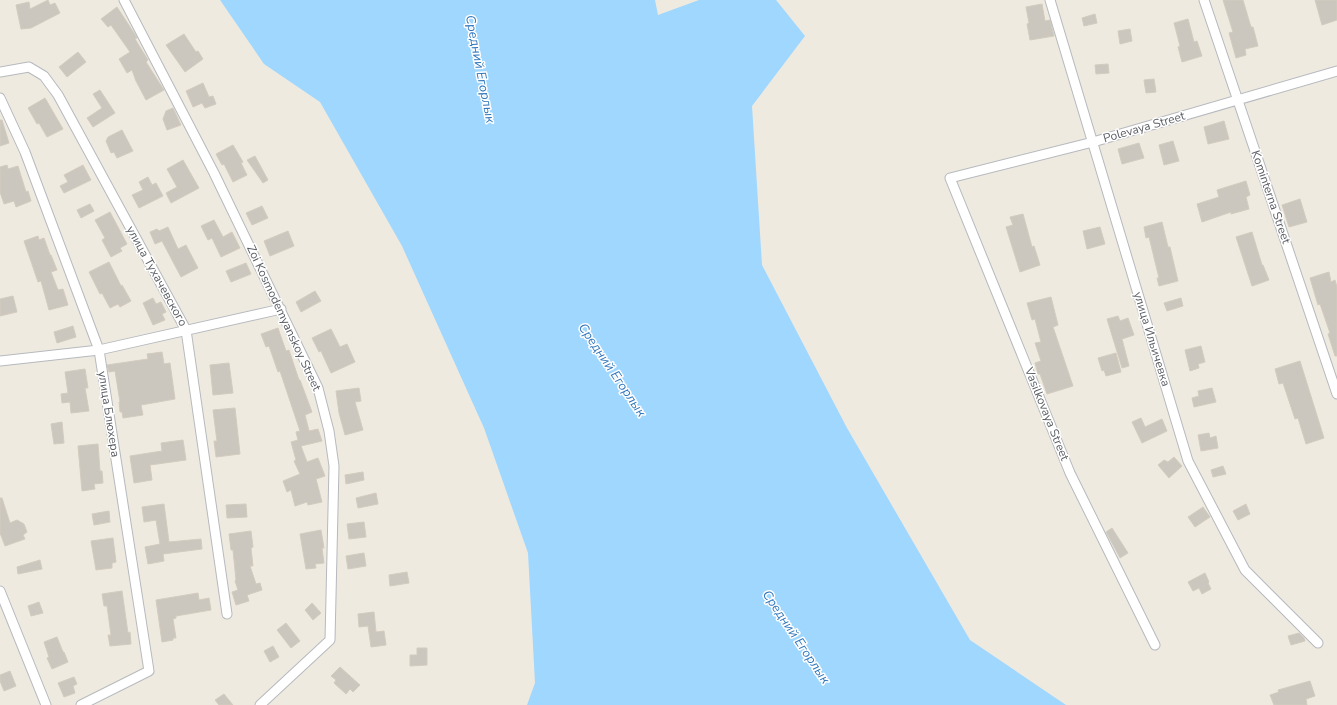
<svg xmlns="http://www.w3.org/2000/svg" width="1337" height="705" font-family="'Nunito Sans',sans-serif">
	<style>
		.water { fill: #9fd7ff }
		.building { fill: #cbc7bf; stroke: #d3ccbe }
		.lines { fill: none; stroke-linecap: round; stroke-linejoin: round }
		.street-casing { stroke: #b6b9be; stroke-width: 11 }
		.street { stroke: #fff; stroke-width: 9 }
		.labels { text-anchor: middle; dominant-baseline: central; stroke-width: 3; stroke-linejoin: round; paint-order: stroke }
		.street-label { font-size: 12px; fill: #595d63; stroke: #fff }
		.water-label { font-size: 13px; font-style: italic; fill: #3177bc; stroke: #fff }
	</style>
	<rect width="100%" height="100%" fill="#eeeae0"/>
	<path class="water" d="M220,0H655L658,15L699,0H776L805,36L752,106L762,265L847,428L970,640L1066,705H527L535,683L528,553L484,428L402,246L320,102L264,64Z"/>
	<path class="building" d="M48,0L50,5L55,3L60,13L31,28L21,29L16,5L29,2L30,9Z
		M1223,0H1243L1251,27H1253L1258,46L1245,49L1246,55L1236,58L1229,33L1233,32Z
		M1315,0H1337V20L1322,25Z
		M1042,4L1045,21L1050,20L1054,36L1030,40L1027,24L1029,23L1026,7Z
		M117,7L136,36L137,38L135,39L148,60L146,62L164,90L146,100L136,81L132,70L127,73L119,59L130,52L111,25L108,27L101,19Z
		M1095,14L1097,23L1084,26L1082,18Z
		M1188,19L1194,42L1197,41L1202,56L1182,62L1178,47L1180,46L1174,23Z
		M1130,29L1132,41L1120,44L1118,31Z
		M184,34L196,52L198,51L203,59L185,72L166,45Z
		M78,52L86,62L67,77L59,67Z
		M1108,64L1109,73L1096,74L1095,65Z
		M1154,79L1156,92L1146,93L1144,80Z
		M203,83L209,97L213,96L216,104L205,108L202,103L193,107L186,91Z
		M100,90L115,113L93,127L87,118L102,108L93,94Z
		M45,98L63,129L47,137L39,123L37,124L28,108Z
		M173,108L181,125L167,130L163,119L166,111Z
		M0,120H2L9,143L0,146Z
		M1224,121L1229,139L1208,144L1204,127Z
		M122,130L133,151L117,158L114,152L111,153L106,141L108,137Z
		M1173,141L1179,161L1164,165L1159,145Z
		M1139,143L1144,158L1122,164L1118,149Z
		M233,145L243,162L241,163L247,175L233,182L224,164L222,165L216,154Z
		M255,156L268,180L263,183L247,160Z
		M183,160L199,188L171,203L166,193L177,187L167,169Z
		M7,165L8,169L18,166L26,192L28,191L31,201L16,207L14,201L4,204L0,192V167Z
		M83,165L91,180L64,193L60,186L68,182L64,175Z
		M148,177L152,185L156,183L163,196L139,208L132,195L143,190L139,182Z
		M1246,181L1250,195L1246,197L1249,209L1231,214V212L1202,222L1197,204L1219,197L1217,190Z
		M1300,199L1307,222L1289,227L1282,205Z
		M90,204L94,211L81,218L77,210Z
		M262,206L268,218L252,225L246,213Z
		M110,212L127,244L120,248L122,251L111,257L102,240L105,238L95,220Z
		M1023,214L1032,247L1034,246L1040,265L1020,272L1006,227L1013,225L1010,217Z
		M214,220L223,237L232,232L240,248L221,257L212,238L208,240L201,226Z
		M1162,222L1168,247H1170L1178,281L1159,286L1157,278H1159L1149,237L1146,238L1144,227Z
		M168,227L178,249L186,245L198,268L181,277L162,241L155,244L150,232L157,229L159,231Z
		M1100,227L1105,244L1087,249L1083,231Z
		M288,231L294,246L270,256L264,241Z
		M1252,232L1262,265H1263L1269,280L1252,286L1236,237Z
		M38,236L39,240L44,238L50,255H51L57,270L51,272L58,290L63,289L68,305L49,310L41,281L38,282L24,241Z
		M109,262L121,286L122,285L131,301L120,307L118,304L110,308L102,293L100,294L89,272Z
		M246,263L251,274L231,282L226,271Z
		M1329,272L1331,282L1335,280L1337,287V356H1335L1328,334L1330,333L1320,304L1318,305L1310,278Z
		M315,291L321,301L301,312L296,302Z
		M13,296L17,312L0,316V299Z
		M1051,297L1058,325L1053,327L1073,386L1047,394L1040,374H1038L1035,363L1041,361L1035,343L1041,342L1035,319L1032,320L1027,303Z
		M153,298L156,304L161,302L166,312L162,314L165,320L153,325L143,303Z
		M1181,298L1183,306L1167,311L1164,303Z
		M1118,316L1120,321L1128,318L1134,335L1122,339L1129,366L1122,368L1107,319Z
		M73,326L76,337L57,343L54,332Z
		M278,328L286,351L289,350L299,380H300L312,412L305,415L309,431L318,429L322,441L301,446L307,462L318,458L325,476L316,479L322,502L308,505L307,502L295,506L291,490L287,492L283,481L300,474L294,461L296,460L291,442L298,440L296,432L300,431L280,371L278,372L269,346L266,347L261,334Z
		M331,329L340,347L347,344L355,362L331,373L321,351L319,352L312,338Z
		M1201,346L1205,362L1198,364L1199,368L1190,371L1185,350Z
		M162,352L164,364L170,363L175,399L141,405L143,415L123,418L122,412H120L119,402H120L115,371L109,372L107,365L148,359L147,354Z
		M1116,353L1121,372L1106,376L1104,370L1102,371L1098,358Z
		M1300,361L1324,438L1306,444L1298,418L1295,419L1283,383L1279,384L1275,369Z
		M229,363L233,393L213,395L210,365Z
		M85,369L88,388H85L89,411L71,413L70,402L62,403L61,394L68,393L65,372Z
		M359,388L361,401L355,402L363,430L345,435L339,413L336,391Z
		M1212,388L1216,402L1194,407L1192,398L1199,396L1198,391Z
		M235,408L240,454L216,457L214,441H217L213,410Z
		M1141,418L1145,427L1162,419L1167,431L1142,443L1132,422Z
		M62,422L64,443L54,444L51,424Z
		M1209,433L1210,438L1216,436L1218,448L1201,451L1198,435Z
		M183,440L186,460L150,465L152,480L134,483L130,456L162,451L161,443Z
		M98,444L100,471H102L103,483L94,484L95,489L82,491L78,446Z
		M1174,457L1182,466L1169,478L1158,465L1164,460L1168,462Z
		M1223,466L1226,474L1213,477L1211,470Z
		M363,472L364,480L346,484L345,475Z
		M376,493L378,504L358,508L356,498Z
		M0,498H2L10,523L17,520L24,524L27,532L23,535L25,539L5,546L0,533Z
		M164,504L169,542L201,539L202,549L163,554L164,561L148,564L145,547L160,544L156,520L144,522L142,507Z
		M246,504L247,517L227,518L226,505Z
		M1246,504L1250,514L1238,520L1233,511Z
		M1203,507L1210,517L1195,527L1188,517Z
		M109,511L110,522L94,525L92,514Z
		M364,522L366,537L349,539L347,524Z
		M1112,528L1128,553L1120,558L1106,532Z
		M321,530L324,548H322L324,563L315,564L316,568L306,569L300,534Z
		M251,531L253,547L251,548L253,566H250L256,584L260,583L262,590L247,595L249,601L236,605L232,592L238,590L235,581L236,580L233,550H231L229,534Z
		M113,538L116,562L112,563V568L96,570L91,541Z
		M364,553L366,566L348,569L346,556Z
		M40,560L42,569L18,574L17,567Z
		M407,572L409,583L390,586L389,575Z
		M1205,573L1209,582L1208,583L1211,589L1202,594L1199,588L1193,591L1188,582Z
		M122,591L128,633L130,632L131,644L110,646L108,635H111L107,606H104L102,594Z
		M198,593L199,600L209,598L211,610L176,616V618L173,619L176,638H173V640L162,642L156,600Z
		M39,602L43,613L31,616L28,606Z
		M312,603L321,613L313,620L305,610Z
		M374,612L376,632L384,631L386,645L371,647L368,626L359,627L358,614Z
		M286,623L300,641L291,648L277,630Z
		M1299,633L1304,638L1305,641L1291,645L1288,636Z
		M57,637L63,652H64L68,662L52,669L47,658L49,657L44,642Z
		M273,646L279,657L270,662L264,651Z
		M417,648H427V665L410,666V655H417Z
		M340,667L360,685L353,692L350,689L346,694L334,683L336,680L331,676Z
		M10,671L16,686L4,691L0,681V675Z
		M74,677L77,684L73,686L75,693L64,697L58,683Z
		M1310,681L1315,696L1306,699L1307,705H1274L1270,695L1279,692L1278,690Z
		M224,694L233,705H219L215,700Z"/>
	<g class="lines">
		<g class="street-casing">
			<path id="street" d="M124,0L214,173L318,388L329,431L334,466L330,640L260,705
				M1050,0L1188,461L1245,570L1318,643
				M1204,0L1337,394
				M0,72L29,67L44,76L58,95L186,330L227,614
				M0,98L25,152L99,350L149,671L81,705
				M0,361L99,350L281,309
				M0,591L46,705
				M1155,645L1070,473L950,178L1093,142L1337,71"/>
		</g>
		<use href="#street" class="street"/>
	</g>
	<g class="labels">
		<g class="street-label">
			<text transform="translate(1144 127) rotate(-16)">Polevaya Street</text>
			<text transform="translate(1271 197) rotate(71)">Kominterna Street</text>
			<text transform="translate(157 276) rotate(61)">улица Тухачевского</text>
			<text transform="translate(284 318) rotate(65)">Zoi Kosmodemyanskoy Street</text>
			<text transform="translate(1152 339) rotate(73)">улица Ильичевка</text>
			<text transform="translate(109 414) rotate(81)">улица Блюхера</text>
			<text transform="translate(1047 414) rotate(68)">Vasilkovaya Street</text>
		</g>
		<g class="water-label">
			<text transform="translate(480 69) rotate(79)">Средний Егорлык</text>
			<text transform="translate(612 370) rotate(56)">Средний Егорлык</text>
			<text transform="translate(796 637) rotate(56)">Средний Егорлык</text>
		</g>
	</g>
</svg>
